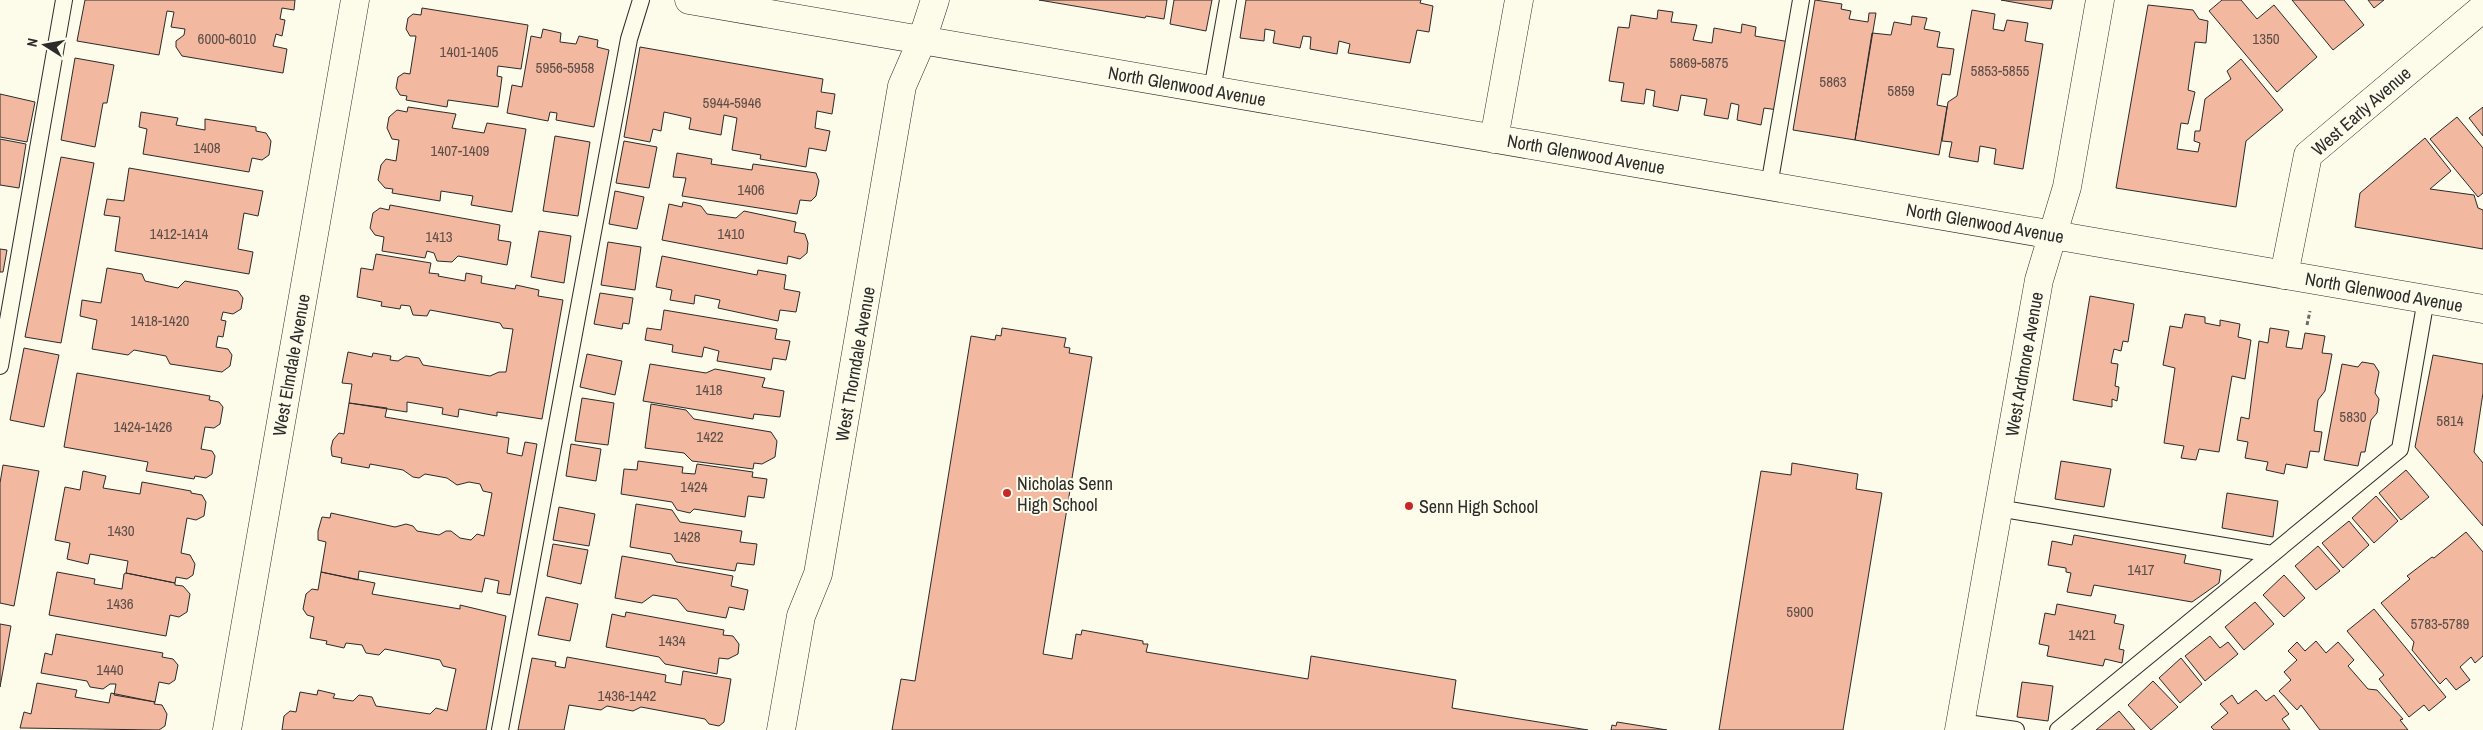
<svg xmlns="http://www.w3.org/2000/svg" width="2483" height="730" font-family="'Archivo Narrow',sans-serif">
	<style>
		.building { fill: #f2b8a0; stroke: #2b2b2b }
		.lines { fill: none; stroke-linecap: round; stroke-linejoin: round }
		.service-casing { stroke: #2b2b2b; stroke-width: 18 }
		.minor-casing { stroke: #2b2b2b; stroke-width: 29 }
		.path { stroke: #6a6964; stroke-width: 3; stroke-dasharray: 4 2.5; stroke-linecap: butt }
		.service { stroke: #fdfbea; stroke-width: 16 }
		.minor { stroke: #fdfbea; stroke-width: 28 }
		.poi-dot { fill: #c62828; stroke: #fdfbea; stroke-width: 2 }
		.labels { text-anchor: middle; dominant-baseline: central; stroke-width: 4; stroke-linejoin: round; paint-order: stroke }
		.number-label { font-size: 15px; fill: #5d4e48 }
		.street-label { font-size: 18px; fill: #2b2b2b; stroke: #fdfbea }
		.poi-label { font-size: 18px; fill: #2b2b2b; stroke: #fdfbea; text-anchor: start }
	</style>
	<rect width="100%" height="100%" fill="#fdfbea"/>
	<path class="building" d="M85,0H295L294,10L282,8L280,19L285,20L282,36L276,34L273,46L287,49L283,73L182,56L176,47V41L184,35L185,29L171,27L174,12L167,11L159,55L77,41Z
		M1039,0H1167L1164,19L1146,16L1145,18Z
		M1174,0H1212L1206,31L1170,24Z
		M1246,0H1421L1420,3L1433,6L1429,32L1417,30L1410,63L1348,53L1350,44L1339,41L1337,54L1310,49L1311,37L1303,36L1300,48L1273,43L1275,31L1265,29L1264,41L1240,38Z
		M1815,0L1842,4L1841,9L1851,11L1849,19L1868,22L1869,13H1876L1855,140L1793,130Z
		M2001,0H2053L2051,9Z
		M2222,0H2241L2257,19L2274,5L2317,57L2277,92L2209,11Z
		M2292,0H2344L2364,25L2333,50Z
		M2368,0H2384L2374,8Z
		M2148,5L2193,10L2199,19L2208,21L2206,43L2195,42L2188,90L2195,92L2188,124L2181,123L2177,149L2198,152L2200,143L2194,141L2195,131H2200L2205,99L2231,79L2227,71L2241,59L2283,110L2246,141L2236,207L2116,188Z
		M422,8L528,25L521,69L498,66L497,76L502,77L498,107L448,100L447,107L406,100L407,96L400,95L396,88L398,77L404,73L410,74L416,36H410L406,29L408,18L413,14L421,15Z
		M1658,10L1673,12L1671,22L1697,25L1693,40L1712,43L1714,28L1741,33L1742,24L1756,27L1755,36L1790,42L1778,110L1764,108L1761,125L1737,120L1739,105L1731,103L1728,119L1704,115L1707,99L1681,95L1678,111L1653,106L1655,91L1646,89L1644,104L1621,101L1624,83L1609,81L1618,27L1629,28L1631,15L1657,19Z
		M1972,10L1995,14L1993,29L2004,31L2007,20L2028,23L2025,41L2043,44L2023,169L1994,164L1996,149L1980,146L1978,162L1949,157L1952,142L1942,141L1948,102L1957,96Z
		M1912,16L1927,18L1924,29L1940,32L1937,47L1954,49L1950,75L1942,74L1937,105L1947,107L1939,155L1855,140L1872,33L1891,35L1894,22L1911,25Z
		M543,29L561,33L560,42L576,44L579,36L598,40L597,47L609,50L594,127L556,120L557,113L550,112L548,121L507,113L512,85L522,87L531,36L541,38Z
		M640,47L823,79L821,92L835,94L832,114L817,111L815,128L830,131L826,151L809,148L806,167L760,159L761,155L732,150L737,118L724,115L721,135L689,129L691,118L664,112L661,131L653,129L650,142L624,137Z
		M75,58L114,65L107,103H103L95,147L61,140Z
		M0,94L35,102L27,142L0,137Z
		M408,107L456,114L452,128L484,133L487,123L526,129L512,212L471,205L473,196L441,191L440,201L392,193L393,189L385,188L378,180L381,165L386,159L396,161L399,140L392,139L387,128L389,117L397,110L407,112Z
		M2483,107V136L2469,118Z
		M141,112L178,118L176,125L205,130V119L256,127V131L266,133L271,141L269,155L262,160L252,158L249,172L143,154L147,129L139,127Z
		M2457,117L2483,148V193L2478,197L2430,139Z
		M555,136L590,142L578,216L543,211Z
		M2425,138L2451,171L2430,189L2474,195L2478,208L2483,210V249L2355,227L2360,193Z
		M0,139L26,144L19,188L0,185Z
		M624,141L657,147L649,188L616,183Z
		M677,153L712,159L711,164L752,170L753,164L816,173L819,181L816,196L811,201L800,200L797,214L682,196L686,178L673,177Z
		M61,157L94,163L61,343L25,337Z
		M129,168L263,191L258,216L244,213L238,249L253,252L249,274L115,251L120,217L104,215L107,199L124,201Z
		M615,191L644,197L637,229L609,224Z
		M683,202L701,206L707,214L736,218L744,211L796,222L794,232L805,234L808,243L807,253L800,259L788,256L787,264L662,240L669,204L682,207Z
		M390,205L500,225L498,240L511,242L507,265L458,256L452,262L437,261L434,253L427,251L425,258L382,251L384,237L375,235L370,228L373,213L380,208L389,210Z
		M539,231L571,236L564,283L531,277Z
		M608,242L641,247L635,290L601,285Z
		M0,249L7,250L3,272H0Z
		M376,254L431,263L429,273L439,274L438,276L465,281L466,273L482,276L481,283L515,289L516,285L539,290L538,296L563,300L542,419L497,412V416L459,409L458,417L442,414L443,408L407,402V412L349,403L352,384L342,383L348,352L372,357L373,353L391,356L390,360L398,361L406,356L419,358L423,365L490,376L499,372H506L513,329L503,328L500,323L430,310L427,316L413,315L410,306L401,305L400,309L381,306L382,302L357,297L361,268L373,270Z
		M662,256L757,275L758,270L786,275L784,289L800,292L796,312L780,310L778,321L718,308L720,300L695,295L694,304L670,300L672,290L656,287Z
		M107,268L142,274L145,281L178,288L185,281L238,291L243,298L241,309L233,314L223,312L221,320L226,321L223,337L218,336L216,347L228,349L232,355L230,366L222,372L170,364L166,356L134,350L128,355L92,349L97,320L80,316L82,300L101,303Z
		M600,293L633,298L629,324L623,323L622,329L594,324Z
		M2090,296L2134,304L2128,342L2123,341L2121,351L2114,349L2111,363L2118,364L2115,386L2119,387L2117,401L2112,399V407L2073,400Z
		M664,310L777,329L775,339L790,341L786,360L773,358L771,370L717,361L719,351L704,347L702,357L672,352L673,345L645,340L647,328L661,330Z
		M2185,314L2205,317V323L2220,326V320L2240,324L2238,337L2251,340L2245,379L2232,376L2219,452L2199,449L2196,460L2181,458L2184,446L2164,443L2175,368L2163,365L2170,326L2182,328Z
		M1002,328L1066,338L1064,347L1070,348L1069,353L1092,357L1043,654L1072,659L1076,634L1081,635L1082,630L1143,641V644H1148L1146,652L1308,679L1311,656L1456,680L1452,708L1588,730H892L901,679L915,681L971,336L995,340L996,335L1001,336Z
		M2270,328L2289,331L2286,347L2302,349L2305,333L2325,336L2322,353L2332,354L2325,391L2318,400L2314,431L2322,432L2319,452L2310,451L2307,468L2286,464L2284,474L2266,470L2268,462L2245,458L2248,442L2237,440L2241,417L2249,419L2259,341L2268,343Z
		M24,348L59,355L44,427L10,420Z
		M587,354L622,361L615,395L580,387Z
		M2433,355L2483,364V393L2474,452L2483,463V526L2415,447Z
		M2362,362L2374,364L2379,372L2375,393L2379,399L2377,413L2371,420L2365,452H2361L2358,466L2324,460L2342,364L2358,367Z
		M650,364L706,373L715,369L765,378L762,387L784,391L780,417L754,414L753,419L643,401Z
		M77,373L210,396L209,400L219,402L223,407L220,424L214,428L205,427L201,449L212,451L215,456L212,474L206,478L195,476L194,479L146,471L148,462L64,447Z
		M582,398L614,403L608,445L575,441Z
		M349,403L387,408L385,417L509,438L507,453L522,456L525,442L537,444L510,595L497,593L499,581L485,578L482,592L359,571L358,580L321,572L326,542L318,540V531L322,517L330,518L331,513L395,527L406,524L413,526L417,531L439,535L446,531H451L460,538L471,540L477,534L484,536L492,493L483,491L480,484L469,482L457,485L447,478L425,474L419,478L413,477L403,470L370,464L369,468L341,463L342,458L332,456L331,448L333,440L339,433L344,434Z
		M651,404L686,410L694,419L771,432L777,441L775,457L762,464L754,463L753,469L692,461L684,453L645,448Z
		M571,444L601,449L596,481L566,476Z
		M638,461L683,467L682,473L695,474L697,464L753,472L752,477L767,479L764,498L748,496L745,517L694,509L690,513L677,510L672,502L621,494L624,469L637,470Z
		M2061,461L2111,469L2104,507L2055,499Z
		M1792,463L1858,474L1856,489L1882,493L1843,730H1719L1761,471L1791,475Z
		M3,465L39,471L14,606L0,603V483Z
		M2406,470L2429,497L2401,520L2379,493Z
		M83,471L106,476L103,488L140,494L142,482L191,491V493L202,495L206,502L204,516L196,520L187,518L181,553L190,555L195,564L193,575L187,579L176,577L175,583L126,573L128,561L90,554L88,564L67,559L70,543L55,540L65,487L80,490Z
		M2227,493L2278,501L2273,537L2222,528Z
		M2376,496L2398,521L2374,543L2352,518Z
		M636,504L672,510L680,522L742,531L740,542L757,544L754,565L737,563L735,571L676,562L671,554L630,547Z
		M559,507L595,514L589,546L553,540Z
		M2349,521L2369,545L2343,568L2322,543Z
		M2466,532L2483,552V656L2475,663L2471,657L2460,667L2470,680L2456,690L2446,678L2440,684L2412,650L2414,642L2381,603L2410,579L2407,576L2432,557L2434,558Z
		M2074,535L2186,555L2184,563L2221,570L2219,583L2192,602L2094,585L2091,596L2067,592L2071,573L2066,572V568L2048,565L2052,541L2072,545Z
		M553,544L588,550L581,584L547,576Z
		M2318,546L2340,571L2316,590L2295,566Z
		M622,556L733,576L731,586L748,590L744,610L729,607L726,618L687,611L677,599L653,595L642,603L615,598Z
		M57,572L95,579L94,584L122,589L124,574L126,573L175,583V585L183,586L190,594L187,612L179,617L170,615L166,636L49,615Z
		M321,572L375,583L372,594L460,609V605L506,616L486,730H282L284,716L290,711L296,712L300,692L317,695L318,690L335,694L333,698L353,701L359,695L372,697L376,706L430,714L436,708L447,711L456,669L443,666L440,660L385,649L379,655L366,653L362,645L346,643L344,648L326,644L327,641L310,638L314,617L307,615L303,609L306,594L312,589L318,590Z
		M2284,575L2305,598L2284,617L2263,595Z
		M546,597L578,604L570,641L538,635Z
		M2255,602L2274,624L2244,650L2225,627Z
		M2057,604L2116,615L2114,623L2124,625L2119,649L2124,650L2122,663L2105,659L2103,666L2047,656L2049,646L2039,644L2045,613L2055,615Z
		M2374,609L2446,697L2429,711L2424,705L2409,717L2379,679L2384,675L2347,631Z
		M626,612L724,630L723,635L733,636L739,644L738,654L728,659L719,658L717,674L665,664L659,657L606,647L612,614L625,617Z
		M0,624L11,626L0,687Z
		M56,634L163,653L162,657L173,659L178,665L175,680L169,684L159,682L155,702L114,695L116,684H110L103,689L90,687L87,681L41,673L45,653L52,655Z
		M2210,636L2220,648L2228,642L2238,654L2205,681L2185,656Z
		M2316,641L2326,653L2338,642L2354,660L2348,666L2368,689L2377,690L2403,719L2400,720L2408,730H2320L2301,705L2297,710L2279,691L2291,680L2284,672L2297,660L2288,651L2297,642L2305,651Z
		M567,657L666,675L665,682L681,685L683,671L731,679L724,722L719,726L709,724L705,719L641,707L633,711L607,706L601,710L569,705L564,730H518L532,658L556,662L555,666L565,668Z
		M2181,658L2202,684L2180,703L2159,678Z
		M2153,681L2178,707L2151,730L2128,705Z
		M2022,682L2053,686L2048,721L2017,717Z
		M37,683L77,690L75,697L109,703L111,693L155,702L154,704L162,705L167,714L165,726L159,730L20,728L24,712L31,714Z
		M2256,690L2266,701L2274,695L2289,714L2282,719L2290,730H2214L2211,727L2228,713L2220,704L2232,695L2238,704Z
		M2119,711L2135,730H2096Z
		M1617,722L1667,730H1611L1612,725L1616,726Z"/>
	<g class="lines">
		<g class="service-casing">
			<path id="service" d="M1212,90L1228,0
				M1769,186L1801,0
				M0,366L64,0
				M1998,508L2272,554
				M1960,722L2016,730
				M500,730L629,39L641,0
				M2058,730L2400,449L2426,299"/>
		</g>
		<g class="minor-casing">
			<path id="minor" d="M689,0L2483,309
				M1494,139L1519,0
				M2284,275L2308,155L2483,8
				M227,730L355,0
				M781,730L801,616L818,574L902,86L922,40L935,0
				M1959,730L2039,280L2067,187L2100,0"/>
		</g>
		<path class="path" d="M2307,325L2310,311"/>
		<use href="#service" class="service"/>
		<use href="#minor" class="minor"/>
	</g>
	<g class="poi-dot">
		<circle cx="1007" cy="493" r="5"/>
		<circle cx="1409" cy="506" r="5"/>
	</g>
	<g class="labels">
		<g class="number-label">
			<text x="227" y="38">6000-6010</text>
			<text x="2266" y="38">1350</text>
			<text x="469" y="51">1401-1405</text>
			<text x="1699" y="62">5869-5875</text>
			<text x="565" y="67">5956-5958</text>
			<text x="2000" y="70">5853-5855</text>
			<text x="1833" y="81">5863</text>
			<text x="1901" y="90">5859</text>
			<text x="732" y="102">5944-5946</text>
			<text x="207" y="147">1408</text>
			<text x="460" y="150">1407-1409</text>
			<text x="751" y="189">1406</text>
			<text x="179" y="233">1412-1414</text>
			<text x="731" y="233">1410</text>
			<text x="439" y="236">1413</text>
			<text x="160" y="320">1418-1420</text>
			<text x="709" y="389">1418</text>
			<text x="2353" y="416">5830</text>
			<text x="2450" y="420">5814</text>
			<text x="143" y="426">1424-1426</text>
			<text x="710" y="436">1422</text>
			<text x="694" y="486">1424</text>
			<text x="121" y="530">1430</text>
			<text x="687" y="536">1428</text>
			<text x="2141" y="569">1417</text>
			<text x="120" y="603">1436</text>
			<text x="1800" y="611">5900</text>
			<text x="2440" y="623">5783-5789</text>
			<text x="2082" y="634">1421</text>
			<text x="672" y="640">1434</text>
			<text x="110" y="669">1440</text>
			<text x="627" y="695">1436-1442</text>
		</g>
		<g class="street-label">
			<text transform="translate(1187 86) rotate(10)">North Glenwood Avenue</text>
			<text transform="translate(2361 111) rotate(-41)">West Early Avenue</text>
			<text transform="translate(1586 154) rotate(10)">North Glenwood Avenue</text>
			<text transform="translate(1985 223) rotate(10)">North Glenwood Avenue</text>
			<text transform="translate(2384 292) rotate(10)">North Glenwood Avenue</text>
			<text transform="translate(855 364) rotate(-80)">West Thorndale Avenue</text>
			<text transform="translate(2024 364) rotate(-80)">West Ardmore Avenue</text>
			<text transform="translate(291 365) rotate(-80)">West Elmdale Avenue</text>
		</g>
		<g class="poi-label">
			<text x="1017" y="483">Nicholas Senn<tspan x="1017" dy="21">High School</tspan></text>
			<text x="1419" y="506">Senn High School</text>
		</g>
	</g>
	<g transform="translate(45 45) rotate(281)" stroke="#fdfbea" stroke-width="4" paint-order="stroke">
	<path d="M0-4L9 19L0 12L-9 19Z" fill="#2b2b2b"/>
	<text y="-8" font-size="14" font-weight="bold" text-anchor="middle" fill="#2b2b2b">N</text>
	</g>
</svg>
